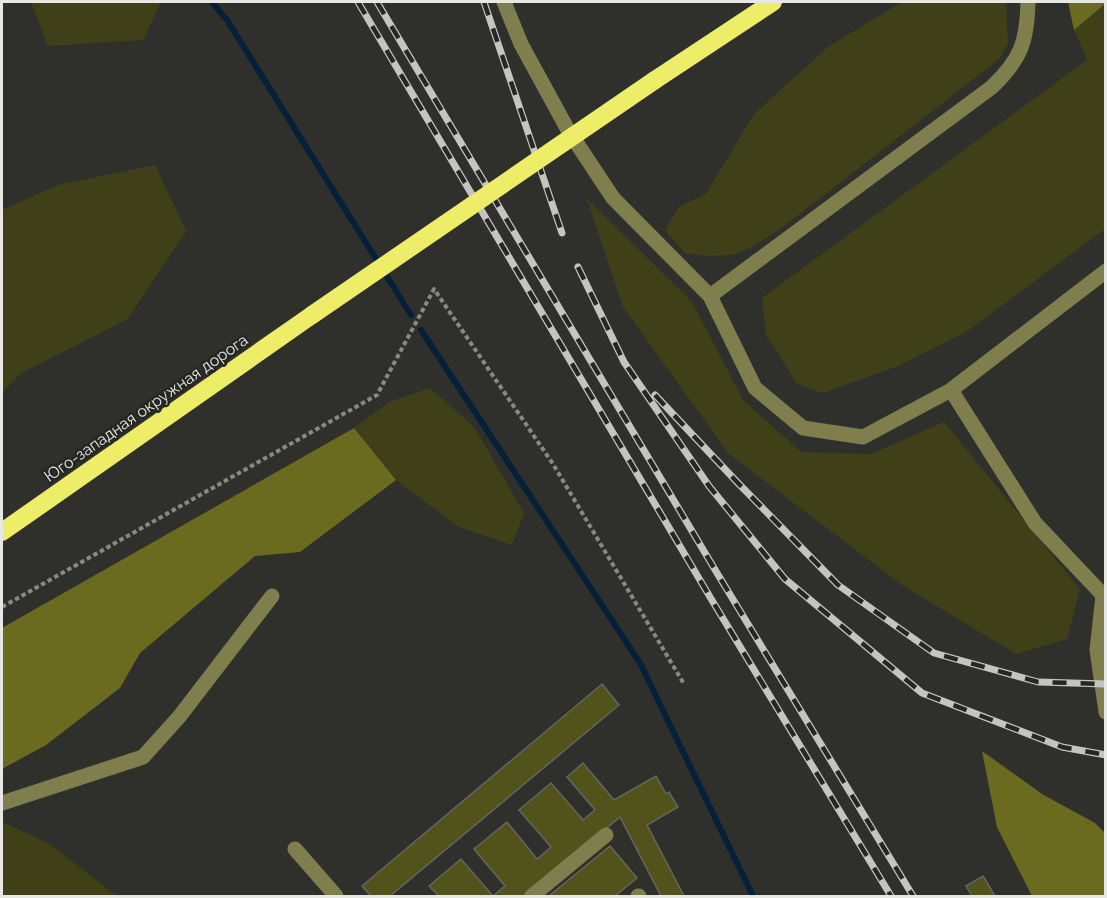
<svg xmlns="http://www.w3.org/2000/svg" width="1107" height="898" font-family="Raleway,sans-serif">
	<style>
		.green { fill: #404018 }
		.forest { fill: #6b6b20 }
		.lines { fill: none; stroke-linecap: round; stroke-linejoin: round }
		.stream { stroke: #052038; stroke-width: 6 }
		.building { fill: #52521b; stroke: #666661; stroke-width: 1.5 }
		.path { stroke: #888985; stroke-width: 4; stroke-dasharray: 4.5 3; stroke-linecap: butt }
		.minor { stroke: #7e7f4d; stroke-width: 15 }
		.highway { stroke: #eded67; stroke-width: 18 }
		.rail-casing { stroke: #c4c4c1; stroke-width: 7 }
		.rail { stroke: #262622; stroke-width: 4.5; stroke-dasharray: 14; stroke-linecap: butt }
		.highway-bridge { stroke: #eded67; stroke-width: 18 }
		.labels { text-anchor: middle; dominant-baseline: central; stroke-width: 5; stroke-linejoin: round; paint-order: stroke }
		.street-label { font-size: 16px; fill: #e7e7e4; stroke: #262622 }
	</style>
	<rect width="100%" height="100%" fill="#2f302c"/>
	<path class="green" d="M31,2H161L143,40L48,46Z
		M902,2H1006L1008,44L999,59L989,67L783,227L754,246L732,255L707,256L685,253L665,230L679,207L706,194L754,114L828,47Z
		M1105,4V229L966,332L898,366L823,393L797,384L766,335L762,298L1087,60L1074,30Z
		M155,165L186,231L128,319L21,373L2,393V210L58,185Z
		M587,199L692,302L743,400L801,452L871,454L944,422L1080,589L1067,639L1016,654L902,585L729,454L623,307Z
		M430,388L474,427L524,513L512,545L459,527L396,480L354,428L389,402Z
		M2,822L48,843L117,896H2Z"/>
	<path class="forest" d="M1068,2H1105V4L1074,30Z
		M354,428L396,480L300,552L255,556L140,653L120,688L46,745L2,769V628Z
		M982,751L1042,794L1095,823L1105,833V896H1032L997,827Z"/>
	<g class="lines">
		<path class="stream" d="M212,2L227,20L411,315
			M421,330L640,663L753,896"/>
	</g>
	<path class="building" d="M602,684L619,705L390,896H371L362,886Z
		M583,763L614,800L656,776L666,794L669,792L678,807L647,825L684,896H661L620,817L526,896H439L429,886L461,859L493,896L505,886L474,849L507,822L537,859L551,847L519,810L551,783L583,820L595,810L567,777Z
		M610,846L637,878L615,896H549Z
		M983,876L995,896H972L966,886Z"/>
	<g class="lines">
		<path class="path" d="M2,607L377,395L434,289L553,464L684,684"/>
		<path class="minor" d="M504,2L521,44L568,130L613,198L710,296L755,388L803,428L863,437L951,390L1035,523L1103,595L1106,594
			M710,296L992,87C1021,59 1027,42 1028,2
			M951,390L1106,271
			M1103,595L1097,650L1106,712
			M2,803L143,757L179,717L272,596
			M295,849L336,896
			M532,896L606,835
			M638,896H639"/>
		<path class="highway" d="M655,80L773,2
			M2,532L312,315"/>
		<g class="rail-casing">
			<path id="rail" d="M358,2L710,597L891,896
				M377,2L717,573L913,896
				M484,2L562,233
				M578,267L624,362L709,486L785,579L922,693L1062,747L1106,755
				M655,395L737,482L838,585L934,653L1038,682L1106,684"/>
		</g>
		<use href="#rail" class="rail"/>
		<path class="highway-bridge" d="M312,315L655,80"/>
	</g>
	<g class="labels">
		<g class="street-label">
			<text transform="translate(146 408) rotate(-35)">Юго-западная окружная дорога</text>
		</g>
	</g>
	<rect width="1107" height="898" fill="none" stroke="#e7e7e4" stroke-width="6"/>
</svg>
